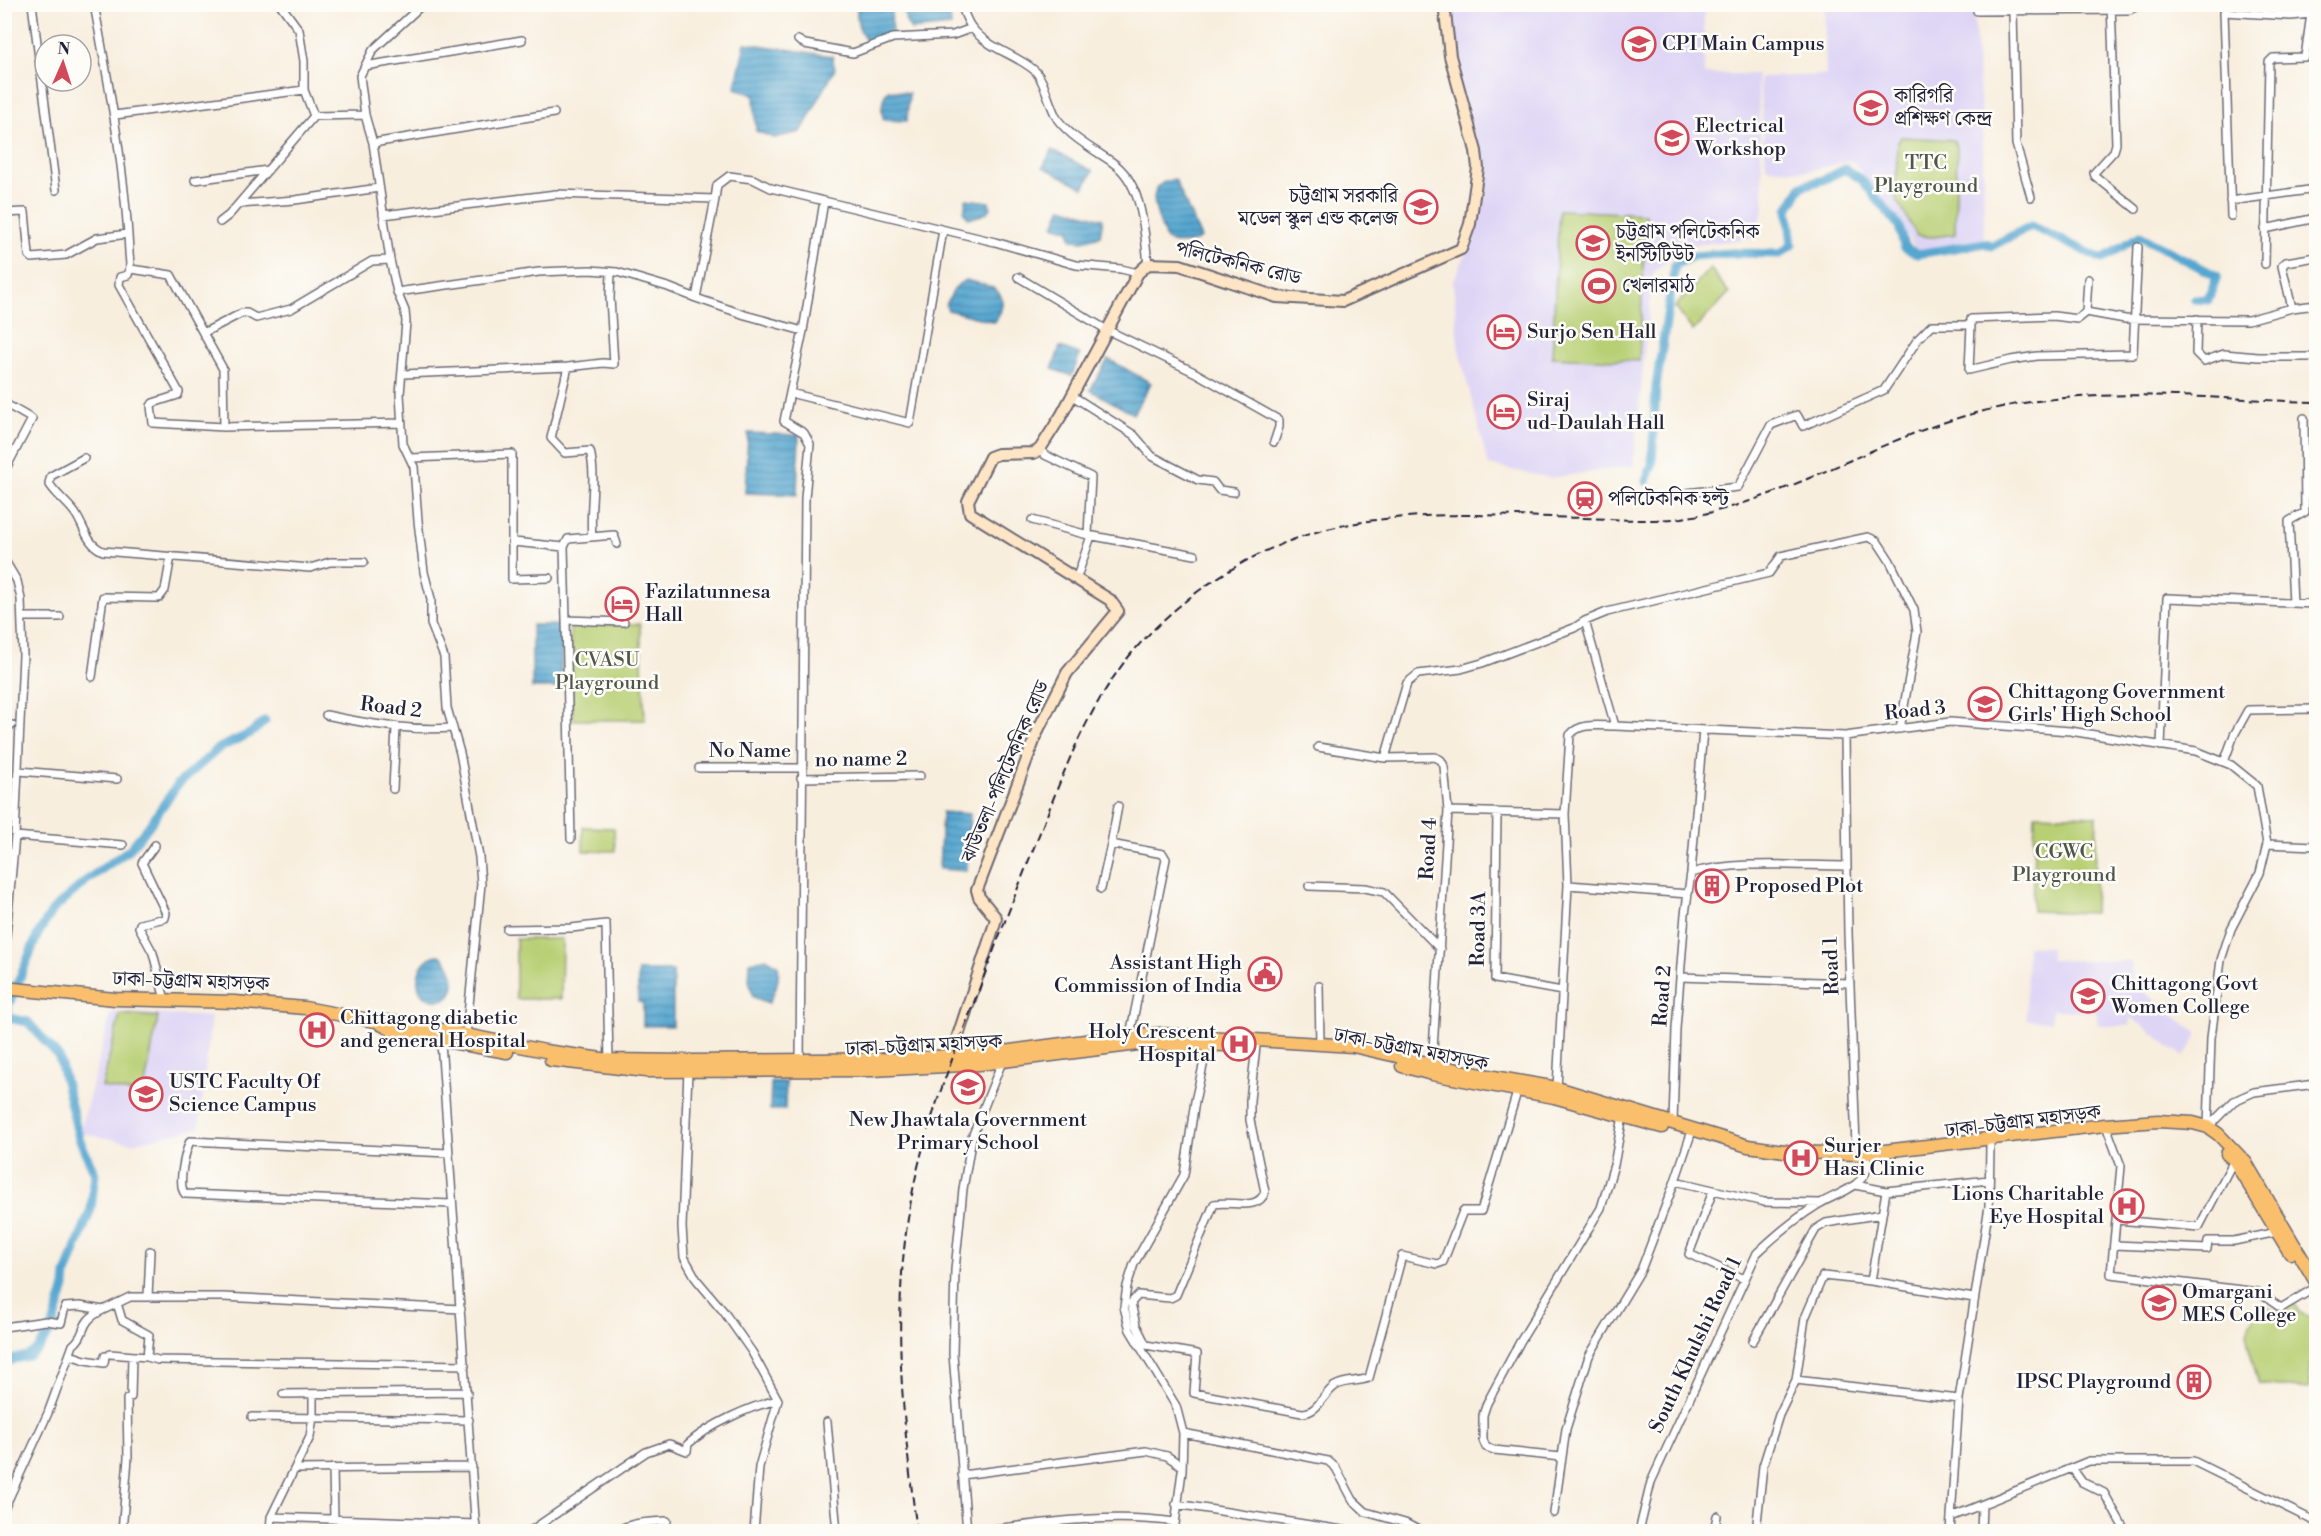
<svg xmlns="http://www.w3.org/2000/svg" width="2321" height="1536" font-family="'Libre Bodoni','Noto Serif Bengali',serif">
	<style>
		.built { fill: #ded5f5 }
		.park { fill: #b8cf73; stroke: #6d7857; stroke-width: 1.5 }
		.water { fill: url(#water-rules); stroke: #3c6486; stroke-width: 1.5 }
		.lines { fill: none; stroke-linecap: round; stroke-linejoin: round }
		.canal { stroke: #55a6d0; stroke-width: 9 }
		.minor-casing { stroke: #6d6974; stroke-width: 10 }
		.secondary-casing { stroke: #6d6974; stroke-width: 14 }
		.trunk-casing { stroke: #6d6974; stroke-width: 15 }
		.minor { stroke: #fff; stroke-width: 7 }
		.secondary { stroke: #fde5c5; stroke-width: 10 }
		.trunk { stroke: #f9bf6d; stroke-width: 12 }
		.rail { stroke: #22223b; stroke-width: 2; stroke-dasharray: 9 4.5; stroke-linecap: butt }
		.labels { text-anchor: middle; dominant-baseline: central; stroke-width: 5; stroke-linejoin: round; paint-order: stroke }
		.poi-label { font-size: 20px; fill: #22223b; stroke: #fdfcf7; text-anchor: start }
		.park-label { font-size: 20px; fill: #4f564c; stroke: #fdfcf7 }
		.street-label { font-size: 20px; fill: #22223b; stroke: #fdfcf7 }
	</style>
	<defs>
		<pattern id="water-rules" width="6" height="5" patternUnits="userSpaceOnUse" patternTransform="scale(1.5)"><rect width="6" height="5" fill="#55a6d0"/><path d="M0 2.5h6" fill="none" stroke="#4687aa"/></pattern>
	</defs>
	<rect width="100%" height="100%" fill="#fdfcf7"/>
	<filter id="ink" filterUnits="userSpaceOnUse"><feTurbulence type="fractalNoise" baseFrequency=".0167" numOctaves="2"/><feDisplacementMap in="SourceGraphic" scale="12" xChannelSelector="R" yChannelSelector="G"/><feConvolveMatrix kernelMatrix="1 2 1 2 8 2 1 2 1" color-interpolation-filters="sRGB"/></filter>
	<filter id="wash" filterUnits="userSpaceOnUse"><feTurbulence type="fractalNoise" baseFrequency=".008" numOctaves="4" result="noise"/><feDisplacementMap in="SourceGraphic" scale="24" xChannelSelector="R" yChannelSelector="G"/><feGaussianBlur stdDeviation="1.35" result="paint"/><feColorMatrix in="noise" values="0 0 0 0 0 0 0 0 0 0 0 0 0 0 0 0 0 1.4 0 .05"/><feComposite in="paint" operator="in"/></filter>
	<g filter="url(#wash)">
		<rect width="100%" height="100%" fill="#f8eede"/>
		<path class="built" d="M1449,5H1704V74H1757L1764,209L1752,238L1680,247L1653,273L1633,466L1550,478L1488,465L1458,346L1453,281L1469,248L1484,169L1461,87Z
			M1824,5H1973L1983,136L1984,241L1931,249L1915,248L1892,210L1852,161L1806,171L1766,168L1759,77L1826,75Z
			M1434,193L1439,213L1408,221L1403,201Z
			M2027,946L2050,947V960L2131,961L2132,983L2198,1034L2184,1057L2131,1017L2130,1026L2098,1025L2096,1012L2052,1010L2051,1021L2026,1020Z
			M111,1012L211,1017L199,1128L132,1143L80,1133Z"/>
		<path class="park" d="M1901,137L1954,140L1957,148L1955,234L1934,237L1917,236L1896,198L1897,144Z
			M1559,210L1646,214L1639,361L1552,357Z
			M1710,268L1729,293L1693,331L1675,307Z
			M570,624H640L645,720H573Z
			M2035,814L2097,816L2094,913L2032,911Z
			M583,827L614,828L615,851H583Z
			M516,939H562L561,999H516Z
			M120,1014L158,1017L143,1095L102,1087Z
			M2293,1303L2300,1313L2314,1318L2311,1342L2316,1349L2309,1372V1389L2259,1384C2256,1375 2246,1340 2247,1333C2249,1324 2255,1316 2260,1307H2267L2283,1311Z"/>
		<path class="water" d="M857,5H891L892,34L868,43C858,31 856,20 857,5Z
			M903,5H953L955,14L950,16L951,26L911,30L906,22Z
			M745,43L832,56L835,69L801,132L774,138L756,131L754,95L735,88Z
			M888,90L909,93L907,121L884,120C880,111 882,98 888,90Z
			M1052,150L1093,171L1084,188L1043,167Z
			M1175,179L1201,238C1190,245 1178,245 1166,240C1159,217 1139,184 1175,179Z
			M966,199L989,202L991,208C987,214 976,218 968,218L964,212Z
			M1062,207L1103,219L1100,236L1083,241L1072,240L1069,230L1054,225Z
			M966,280C980,285 1004,285 1002,305C1001,312 999,317 994,322L948,310L946,305C952,294 954,285 966,280Z
			M1060,347L1080,354L1072,376L1052,369Z
			M1108,359L1151,383L1133,414L1090,390Z
			M748,433L799,435L797,495L745,493Z
			M532,625H562L561,688H532Z
			M942,812L970,814L967,871L939,869Z
			M440,955C452,963 460,986 448,997C444,1000 439,1001 434,1000C408,997 416,955 440,955Z
			M766,958L778,965C780,980 776,989 769,1003L753,997L749,980L750,962Z
			M638,971H673V1026H643V1003L638,1002Z
			M771,1081L786,1082L785,1110H770Z"/>
		<g class="lines">
			<path class="canal" d="M1646,481L1652,465L1656,386L1675,265L1693,256L1733,253L1780,254L1792,245L1788,209L1802,186L1823,180L1845,169L1861,179L1899,226L1904,247L1917,254L1985,243L1992,246L2031,226L2102,259L2140,236L2217,276L2208,300L2194,299
				M4,1364L13,1359L28,1356L38,1349L52,1329L65,1287L66,1274L91,1209L95,1174L79,1138L59,1057L28,1022L8,1018V1006L21,975L38,934L53,910L88,879L129,850L148,827L178,784L219,748L251,733L265,721"/>
		</g>
	</g>
	<g filter="url(#ink)">
		<g class="lines">
			<g class="minor-casing">
				<path id="minor" d="M32,4L56,190
					M94,4C109,86 125,169 129,252C129,260 132,267 128,275L120,277L119,285L179,392L178,395L153,403L151,406L153,423L224,427L401,423
					M280,4L299,30L304,61V90L314,116L365,115
					M423,4L373,50L360,76L365,115L373,143L390,260L397,292L405,311L406,322L400,394L403,444L414,467L418,521L424,572L431,599V624L444,657L447,708L460,753L479,857L481,884L466,1035
					M961,4C964,12 967,23 973,29C989,49 1015,54 1034,70C1045,79 1049,107 1058,120C1072,138 1093,149 1112,162C1143,183 1144,230 1148,264
					M2111,4L2116,144L2114,151L2094,173L2095,176L2136,209
					M4,5L13,4
					M1977,11L2129,10L2142,4
					M2013,12L2016,144L2031,197
					M798,40L805,44L853,53L893,38L953,35L972,28
					M365,66L522,40
					M115,115L304,90
					M373,143L554,113
					M195,180L268,170
					M715,199L717,185L729,176L753,179L771,188L824,201
					M2230,201L2316,189
					M239,204L295,200L379,188
					M4,213L25,212L29,255L32,258L66,255L97,238L128,234
					M383,215L556,194L715,199L696,298L745,315L803,331
					M2231,216L2224,12L2291,16L2311,14L2305,57L2273,58L2269,62L2265,264
					M220,222L229,215L314,116
					M2265,229L2316,218
					M131,269L171,275L223,369L224,427
					M1018,277L1107,330L1194,372L1279,420V427L1274,442
					M2088,279L2086,312L2125,319L2248,320L2292,308L2316,305
					M397,292L539,272L590,270L617,272L668,287L696,298
					M2292,308L2282,266L2286,262L2316,257
					M2197,319L2196,353L2204,361L2224,354L2258,357H2316
					M1971,325L1969,370L2011,360L2037,356L2133,354L2138,247
					M203,333L242,313H247L256,318L291,309L372,261L390,260
					M568,367L551,438L565,453L590,451C597,479 589,509 592,537
					M403,374L568,367L603,363L614,364L610,298L611,272
					M790,393L910,423L943,230
					M1071,395L1134,435L1152,456L1198,480L1213,482L1219,490L1234,492
					M4,403L32,419L4,472
					M1040,449L1045,455L1091,477L1088,535
					M84,458L51,476L49,483C55,494 67,502 75,513C84,526 87,545 103,551L310,568L330,562H364
					M411,458L512,454V579L549,578
					M1687,493L1738,487L1771,425L1797,415L1803,426L1884,390L1918,339L1932,325H1971V319L2054,316L2077,319L2086,312
					M1032,520L1088,535L1195,555
					M513,542L564,547
					M617,544L614,535L568,539L564,547L566,620L624,622
					M4,559L17,581L21,599L23,655L15,836L4,958
					M1076,580L1091,536
					M2293,603L2289,521L2305,512L2304,418
					M2315,604L2316,628
					M22,617H60
					M566,620L571,839
					M92,677L103,597L159,598L165,590L171,556
					M326,715C368,724 409,731 453,728
					M4,726L12,725
					M1615,726L1585,621L1607,612L1769,573L1781,556L1868,537L1877,541L1890,561L1914,610L1917,632L1900,729
					M2161,746L2167,598L2316,604
					M1318,747L1385,758L1435,757L1441,760L1444,766L1448,811L1432,1065
					M1385,758L1407,683L1418,674L1461,669L1482,663L1574,628L1585,621
					M2224,762L2234,735L2248,710L2316,709
					M699,768H802
					M19,771L117,779
					M801,778L920,776
					M393,789L396,728
					M1118,806L1111,844L1163,854L1166,859L1130,1035
					M1448,811L1565,814
					M1497,812L1495,979L1562,991
					M15,836L123,845
					M2267,844L2316,846
					M155,845L142,863L166,913L165,918L140,924L139,927L153,953L165,1000
					M1691,873L1703,730
					M1568,885L1688,894
					M1309,886L1365,888L1384,892L1440,949
					M1101,889L1111,844
					M507,929L571,928L606,924L609,1062
					M1680,977L1849,983
					M1319,986L1320,1044
					M441,1042L476,1532
					M1256,1046L1250,1100V1120L1265,1192C1258,1212 1231,1200 1214,1204L1176,1295L1170,1298L1138,1295L1131,1303L1136,1325L1146,1345L1197,1354L1194,1393L1302,1413C1318,1413 1323,1394 1335,1386C1345,1380 1357,1382 1369,1378L1402,1256L1437,1264L1443,1262L1463,1211H1481L1518,1089
					M800,1060L805,498L810,444L804,433L784,421L803,331L824,201L995,242L1076,265L1121,269L1138,273
					M688,1070L682,1227L684,1257L697,1280L724,1312L752,1352L778,1400
					M1557,1088L1568,885L1565,814L1570,735C1580,722 1600,726 1615,726L1845,736L1950,722L2070,731L2196,751L2231,765L2257,786L2267,844L2260,873L2231,929L2221,960L2211,1038L2208,1127
					M1673,1122L1676,1029L1685,914L1691,873C1737,860 1798,866 1846,866
					M2208,1127L2234,1101L2254,1092L2316,1084
					M1693,1128L1675,1181L1764,1202L1821,1203
					M2108,1131L2121,1166L2111,1274L2258,1292L2281,1308L2313,1289
					M448,1153L190,1141C185,1153 177,1185 185,1194L452,1204
					M1855,1185L1886,1191
					M1713,1191L1689,1254L1744,1279
					M2117,1220L2199,1227L2234,1160
					M2115,1245L2207,1249L2208,1241H2234L2277,1232
					M1871,1281L1886,1191L1989,1180
					M148,1297L150,1251
					M117,1303L122,1320L149,1335L147,1357L158,1360L465,1365
					M4,1327L46,1321L61,1323L65,1307L80,1306L103,1310L130,1297H223L461,1309
					M1753,1341L1816,1229L1826,1223L1882,1214
					M110,1354L147,1357
					M70,1355L85,1360L104,1363L105,1356
					M1796,1380L1959,1399
					M283,1394L467,1392
					M252,1417L469,1420
					M827,1422L837,1532
					M1183,1433L1328,1461L1336,1468L1353,1500L1366,1512L1405,1523L1422,1532
					M1561,1457L1494,1450L1486,1447L1483,1440V1415L1487,1403L1520,1342L1601,1208L1614,1165L1623,1116
					M333,1468L334,1520
					M2072,1468L2082,1482L2104,1493L2126,1532
					M296,1469L472,1467
					M962,1475L1146,1451L1167,1456L1182,1466
					M1176,1504L1355,1532
					M4,1509L48,1413L73,1345C88,1334 77,1322 103,1310
					M1554,1513L1566,1429L1589,1356L1641,1270L1675,1181
					M271,1517L476,1524
					M1951,1517L2089,1461H2193L2316,1522
					M122,1532L128,1458L127,1399L131,1397L132,1356
					M270,1532L271,1517L310,1437L313,1417V1394
					M529,1532L646,1452L669,1444L687,1451L688,1444C709,1425 750,1406 778,1400L759,1467L754,1532
					M615,1532C631,1522 649,1522 667,1521
					M967,1532L953,1354L955,1270L963,1189L972,1137L1002,1062
					M970,1532C1037,1524 1107,1512 1175,1522
					M1174,1532L1182,1471L1183,1433L1176,1406L1130,1330L1124,1307L1127,1286L1134,1264L1184,1175L1195,1101L1208,1044
					M1639,1532L1651,1482L1757,1253C1777,1234 1796,1218 1819,1204C1831,1197 1846,1192 1856,1184C1864,1177 1869,1171 1867,1160L1859,1154L1856,1146L1848,933L1845,736
					M1714,1532L1717,1516
					M1756,1532L1763,1466L1779,1415L1796,1380L1805,1318L1823,1276L1871,1281L1974,1298
					M1950,1532L1959,1399L1989,1206L1990,1145
					M1981,1532L1982,1505"/>
			</g>
			<g class="secondary-casing">
				<path id="secondary" d="M951,1057L994,926L996,918L979,897L977,890L1039,728L1067,673L1118,611L1110,600L970,513L968,501L990,457L998,454L1034,453L1040,449L1061,416L1138,273L1148,264L1180,265L1277,297L1343,301L1461,249L1470,224L1478,168L1476,151L1450,56L1444,4"/>
			</g>
			<g class="trunk-casing">
				<path id="trunk" d="M4,988L115,999L235,1002L305,1008L374,1021L402,1022L545,1051L609,1060L688,1061L908,1059L1010,1051L1130,1035L1160,1034L1353,1046L1471,1073L1557,1088L1748,1146L1792,1152L1859,1154L2105,1125L2158,1121L2193,1123L2208,1127L2218,1134L2246,1163L2316,1282
					M379,1023L396,1032L507,1052
					M551,1060L646,1071L873,1070L980,1064L1138,1044L1236,1045
					M1402,1066L1432,1074L1554,1097L1662,1127
					M2227,1154L2234,1160L2290,1253"/>
			</g>
			<use href="#minor" class="minor"/>
			<use href="#secondary" class="secondary"/>
			<use href="#trunk" class="trunk"/>
			<path class="rail" d="M917,1532C903,1421 891,1317 910,1206C925,1116 964,1032 995,947C1012,903 1029,859 1047,815C1068,760 1090,707 1126,660C1169,607 1228,564 1292,540C1382,506 1490,516 1584,518C1616,519 1651,522 1682,518C1786,502 1878,437 1980,412C2088,384 2206,399 2316,402"/>
		</g>
	</g>
	<defs>
		<g id="university-ring" transform="scale(1.725)"><circle r="9.5" fill="#fdfcf7" stroke="#d1495b" stroke-width="1.5"/><path d="M0-5L7-2L0 1L-7-2ZM-4 1L0 2.5L4 1V4Q0 6-4 4Z" fill="#d1495b"/></g>
		<g id="school-ring" transform="scale(1.725)"><circle r="9.5" fill="#fdfcf7" stroke="#d1495b" stroke-width="1.5"/><path d="M0-5L7-2L0 1L-7-2ZM-4 1L0 2.5L4 1V4Q0 6-4 4Z" fill="#d1495b"/></g>
		<g id="stadium-ring" transform="scale(1.725)"><circle r="9.5" fill="#fdfcf7" stroke="#d1495b" stroke-width="1.5"/><path d="M0-5a6.5 5 0 1 0 0 10a6.5 5 0 1 0 0-10ZM-3.5-1.8h7v3.6h-7Z" fill="#d1495b"/></g>
		<g id="hotel-ring" transform="scale(1.725)"><circle r="9.5" fill="#fdfcf7" stroke="#d1495b" stroke-width="1.5"/><path d="M-6-4.5h1.5V1H6V5H4.5V3h-9V5H-6ZM-4 0a1.8 1.8 0 1 1 3.6 0ZM.5 0V-2.5h3Q6-2.5 6 0Z" fill="#d1495b"/></g>
		<g id="station-ring" transform="scale(1.725)"><circle r="9.5" fill="#fdfcf7" stroke="#d1495b" stroke-width="1.5"/><path d="M-3-6H3Q5-6 5-4V2Q5 4 3 4L4.5 6H3L1.5 4h-3L-3 6H-4.5L-3 4Q-5 4-5 2V-4Q-5-6-3-6ZM-3.5-4v3h7v-3ZM-3.5 1v1.5H-2V1ZM2 1v1.5H3.5V1Z" fill="#d1495b"/></g>
		<g id="building-ring" transform="scale(1.725)"><circle r="9.5" fill="#fdfcf7" stroke="#d1495b" stroke-width="1.5"/><path d="M-4-6H4V6H1V3H-1V6H-4ZM-2.5-4.3h1.7v1.8h-1.7ZM.8-4.3h1.7v1.8H.8ZM-2.5-1h1.7V.8h-1.7ZM.8-1h1.7V.8H.8Z" fill="#d1495b"/></g>
		<g id="civic-ring" transform="scale(1.725)"><circle r="9.5" fill="#fdfcf7" stroke="#d1495b" stroke-width="1.5"/><path d="M-.6-6.5H3V-4.5H.6V-3L4-1V1h2V6H-6V1h2V-1L-.6-3ZM-1.2 2.5V6h2.4V2.5Z" fill="#d1495b"/></g>
		<g id="hospital-ring" transform="scale(1.725)"><circle r="9.5" fill="#fdfcf7" stroke="#d1495b" stroke-width="1.5"/><path d="M-5-5h3v3.5h4V-5h3V5h-3V1.5h-4V5h-3Z" fill="#d1495b"/></g>
	</defs>
	<g fill-rule="evenodd">
		<use href="#university-ring" x="1639" y="44"/>
		<use href="#school-ring" x="1871" y="108"/>
		<use href="#university-ring" x="1672" y="138"/>
		<use href="#university-ring" x="1421" y="207"/>
		<use href="#university-ring" x="1593" y="243"/>
		<use href="#stadium-ring" x="1599" y="286"/>
		<use href="#hotel-ring" x="1504" y="332"/>
		<use href="#hotel-ring" x="1504" y="412"/>
		<use href="#station-ring" x="1585" y="499"/>
		<use href="#hotel-ring" x="622" y="604"/>
		<use href="#school-ring" x="1985" y="704"/>
		<use href="#building-ring" x="1712" y="886"/>
		<use href="#civic-ring" x="1265" y="974"/>
		<use href="#university-ring" x="2088" y="996"/>
		<use href="#hospital-ring" x="317" y="1030"/>
		<use href="#hospital-ring" x="1239" y="1044"/>
		<use href="#school-ring" x="968" y="1087"/>
		<use href="#university-ring" x="146" y="1094"/>
		<use href="#hospital-ring" x="1801" y="1158"/>
		<use href="#hospital-ring" x="2127" y="1206"/>
		<use href="#university-ring" x="2159" y="1303"/>
		<use href="#building-ring" x="2194" y="1382"/>
	</g>
	<g class="labels">
		<g class="poi-label">
			<text x="1662" y="44">CPI Main Campus</text>
			<text x="1894" y="96">কারিগরি<tspan x="1894" dy="23">প্রশিক্ষণ কেন্দ্র</tspan></text>
			<text x="1695" y="126">Electrical<tspan x="1695" dy="23">Workshop</tspan></text>
			<text x="1398" y="196" text-anchor="end">চট্টগ্রাম সরকারি<tspan x="1398" dy="23">মডেল স্কুল এন্ড কলেজ</tspan></text>
			<text x="1616" y="232">চট্টগ্রাম পলিটেকনিক<tspan x="1616" dy="23">ইনস্টিটিউট</tspan></text>
			<text x="1622" y="286">খেলারমাঠ</text>
			<text x="1527" y="332">Surjo Sen Hall</text>
			<text x="1527" y="400">Siraj<tspan x="1527" dy="23">ud-Daulah Hall</tspan></text>
			<text x="1608" y="499">পলিটেকনিক হল্ট</text>
			<text x="645" y="592">Fazilatunnesa<tspan x="645" dy="23">Hall</tspan></text>
			<text x="2008" y="692">Chittagong Government<tspan x="2008" dy="23">Girls' High School</tspan></text>
			<text x="1735" y="886">Proposed Plot</text>
			<text x="1242" y="963" text-anchor="end">Assistant High<tspan x="1242" dy="23">Commission of India</tspan></text>
			<text x="2111" y="984">Chittagong Govt<tspan x="2111" dy="23">Women College</tspan></text>
			<text x="340" y="1018">Chittagong diabetic<tspan x="340" dy="23">and general Hospital</tspan></text>
			<text x="1216" y="1032" text-anchor="end">Holy Crescent<tspan x="1216" dy="23">Hospital</tspan></text>
			<text x="169" y="1082">USTC Faculty Of<tspan x="169" dy="23">Science Campus</tspan></text>
			<text x="968" y="1120" text-anchor="middle">New Jhawtala Government<tspan x="968" dy="23">Primary School</tspan></text>
			<text x="1824" y="1146">Surjer<tspan x="1824" dy="23">Hasi Clinic</tspan></text>
			<text x="2104" y="1194" text-anchor="end">Lions Charitable<tspan x="2104" dy="23">Eye Hospital</tspan></text>
			<text x="2182" y="1292">Omargani<tspan x="2182" dy="23">MES College</tspan></text>
			<text x="2171" y="1382" text-anchor="end">IPSC Playground</text>
		</g>
		<g class="park-label">
			<text x="1926" y="163">TTC<tspan x="1926" dy="23">Playground</tspan></text>
			<text x="607" y="660">CVASU<tspan x="607" dy="23">Playground</tspan></text>
			<text x="2064" y="852">CGWC<tspan x="2064" dy="23">Playground</tspan></text>
		</g>
		<g class="street-label">
			<text transform="translate(1238 264) rotate(14)">পলিটেকনিক রোড</text>
			<text transform="translate(391 708) rotate(7)">Road 2</text>
			<text transform="translate(1915 711) rotate(-6)">Road 3</text>
			<text x="750" y="751">No Name</text>
			<text transform="translate(861 760) rotate(-1)">no name 2</text>
			<text transform="translate(1006 772) rotate(-67)">ঝাউতলা-পলিটেকনিক রোড</text>
			<text transform="translate(1429 849) rotate(-87)">Road 4</text>
			<text transform="translate(1479 929) rotate(-89)">Road 3A</text>
			<text transform="translate(1832 966) rotate(-92)">Road 1</text>
			<text transform="translate(191 982) rotate(2)">ঢাকা-চট্টগ্রাম মহাসড়ক</text>
			<text transform="translate(1663 996) rotate(-86)">Road 2</text>
			<text transform="translate(924 1046) rotate(-3)">ঢাকা-চট্টগ্রাম মহাসড়ক</text>
			<text transform="translate(1411 1050) rotate(11)">ঢাকা-চট্টগ্রাম মহাসড়ক</text>
			<text transform="translate(2023 1122) rotate(-7)">ঢাকা-চট্টগ্রাম মহাসড়ক</text>
			<text transform="translate(1696 1345) rotate(-65)">South Khulshi Road 1</text>
		</g>
	</g>
	<rect width="2321" height="1536" fill="none" stroke="#fdfcf7" stroke-width="24"/>
	<g transform="translate(63 63) rotate(3)"><circle r="28" fill="#fdfcf7" stroke="#a5a5ac" stroke-width="1.5"/>
	<path d="M0-4.5L10 22L0 15L-10 22Z" fill="#d1495b"/>
	<text y="-9" font-size="16" font-weight="bold" text-anchor="middle" fill="#22223b">N</text>
	</g>
</svg>
